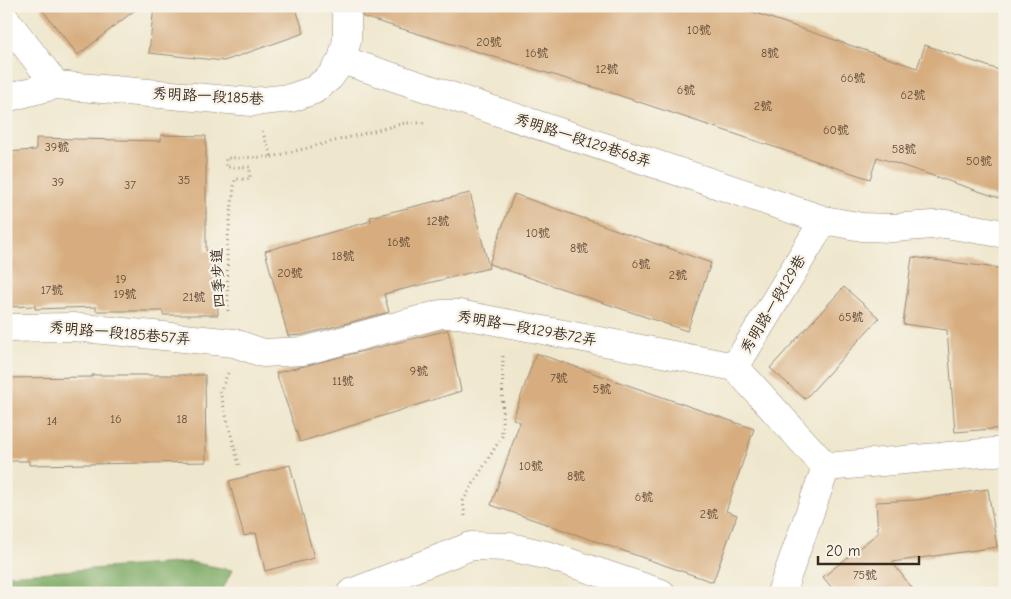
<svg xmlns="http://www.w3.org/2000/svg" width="1011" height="599" font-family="'Comic Neue','LXGW WenKai TC',sans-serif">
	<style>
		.forest { fill: #7aa962; stroke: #5a6a40 }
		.building { fill: #d7ad7f }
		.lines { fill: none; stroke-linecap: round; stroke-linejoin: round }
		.minor-casing { stroke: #958876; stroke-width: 29 }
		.path { stroke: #958876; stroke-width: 3; stroke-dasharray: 1 4; stroke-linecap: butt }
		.minor { stroke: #fff; stroke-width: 28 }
		.labels { text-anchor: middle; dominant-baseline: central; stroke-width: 4.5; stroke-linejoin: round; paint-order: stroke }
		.number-label { font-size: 12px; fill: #624b36 }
		.street-label { font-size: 15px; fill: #3b2a1e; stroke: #f7f3e8 }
	</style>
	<rect width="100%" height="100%" fill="#f7f3e8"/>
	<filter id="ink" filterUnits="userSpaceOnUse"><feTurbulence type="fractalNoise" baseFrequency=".02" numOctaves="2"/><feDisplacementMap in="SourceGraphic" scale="10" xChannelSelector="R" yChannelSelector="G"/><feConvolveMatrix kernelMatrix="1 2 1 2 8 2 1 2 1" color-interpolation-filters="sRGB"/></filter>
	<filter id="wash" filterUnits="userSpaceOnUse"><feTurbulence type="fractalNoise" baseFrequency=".0096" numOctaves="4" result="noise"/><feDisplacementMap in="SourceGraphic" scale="20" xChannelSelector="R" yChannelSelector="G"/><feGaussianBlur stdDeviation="1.12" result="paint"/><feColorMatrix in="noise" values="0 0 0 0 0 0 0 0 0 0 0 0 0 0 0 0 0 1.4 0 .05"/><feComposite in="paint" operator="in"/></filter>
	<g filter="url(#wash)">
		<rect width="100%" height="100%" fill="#efe7cd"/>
		<path class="forest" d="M190,562L232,570L221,593H6V575Z"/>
		<g id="blocks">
			<path class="building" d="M39,6H140L78,55Z
				M154,6H295L304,33L224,61L149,53Z
				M360,6H735L917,68L925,45L1005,72V200L877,157L870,179L603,90L363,17Z
				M161,135L206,136V251H217L218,315H163V311H96V307L35,309V306L6,307V152L36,150V138L161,141Z
				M470,193L489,268L384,294L389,312L302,335L288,336L265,251L371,221L370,217Z
				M514,194L711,263L687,331L489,264Z
				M912,257L1005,269V428L955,432L947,330L903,324Z
				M844,287L879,318L805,399L770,368Z
				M448,330L461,391L300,442L276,373Z
				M536,353L754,429L726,511L737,515L713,582L491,505L520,422L513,419Z
				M92,375H205L206,462L29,465V461H6V378L92,377Z
				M290,465L314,558L265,571L256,533L244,536L229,481Z
				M988,489L997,547L892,562L916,593H836L823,577L878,533L876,502L916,500Z"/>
		</g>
	</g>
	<g filter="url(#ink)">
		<use href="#blocks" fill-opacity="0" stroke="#958876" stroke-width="1"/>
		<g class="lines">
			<g class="minor-casing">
				<path id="minor" d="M6,20L56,85
					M342,60L824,220L862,227L892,228L946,224L1005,234
					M6,98L56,85L252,102L291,98L314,90L330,77L342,60L347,40V17L344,6
					M6,328L73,327L234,343L263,353L304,351L441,314H459L735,367
					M826,467L1005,451
					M351,593L471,546L510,547L550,556L661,593
					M781,593L826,467L735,367L824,220"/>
			</g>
			<path class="path" d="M272,157L405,123H427
				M228,311L227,245L235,179H250V167H226V158L272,157L262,131
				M228,373L220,392L239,465
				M465,516L463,501L502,436L503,353"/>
			<use href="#minor" class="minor"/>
		</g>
	</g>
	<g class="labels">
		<g class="number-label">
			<text x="699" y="30">10號</text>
			<text x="489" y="42">20號</text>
			<text x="537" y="53">16號</text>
			<text x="770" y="53">8號</text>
			<text x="607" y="69">12號</text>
			<text x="853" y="78">66號</text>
			<text x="686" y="90">6號</text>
			<text x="913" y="95">62號</text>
			<text x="763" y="106">2號</text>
			<text x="836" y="130">60號</text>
			<text x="57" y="147">39號</text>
			<text x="904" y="149">58號</text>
			<text x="979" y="161">50號</text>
			<text x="184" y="180">35</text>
			<text x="58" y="182">39</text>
			<text x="130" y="185">37</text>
			<text x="438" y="221">12號</text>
			<text x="538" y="233">10號</text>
			<text x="399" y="242">16號</text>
			<text x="579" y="248">8號</text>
			<text x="343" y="256">18號</text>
			<text x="641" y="264">6號</text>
			<text x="290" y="273">20號</text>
			<text x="678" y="275">2號</text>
			<text x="121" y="279">19</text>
			<text x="52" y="290">17號</text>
			<text x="125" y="294">19號</text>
			<text x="194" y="297">21號</text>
			<text x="851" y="317">65號</text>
			<text x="419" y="371">9號</text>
			<text x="559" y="378">7號</text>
			<text x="343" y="381">11號</text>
			<text x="602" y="389">5號</text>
			<text x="116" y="419">16</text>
			<text x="182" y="419">18</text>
			<text x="52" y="421">14</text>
			<text x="531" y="466">10號</text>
			<text x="576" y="476">8號</text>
			<text x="644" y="497">6號</text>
			<text x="709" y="514">2號</text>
			<text x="865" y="575">75號</text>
		</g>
		<g class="street-label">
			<text transform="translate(208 96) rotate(3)">秀明路一段185巷</text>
			<text transform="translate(583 140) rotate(18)">秀明路一段129巷68弄</text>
			<text transform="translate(218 278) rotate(-93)">四季步道</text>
			<text transform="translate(773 304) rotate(-59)">秀明路一段129巷</text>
			<text transform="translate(527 328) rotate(10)">秀明路一段129巷72弄</text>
			<text transform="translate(120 333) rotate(5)">秀明路一段185巷57弄</text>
		</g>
	</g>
	<rect width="1011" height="599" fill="none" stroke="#f7f3e8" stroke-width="25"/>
	<path d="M818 556v8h101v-8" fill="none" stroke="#3b2a1e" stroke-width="2.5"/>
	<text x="826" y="556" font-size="15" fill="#3b2a1e" stroke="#f7f3e8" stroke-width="4" paint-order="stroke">20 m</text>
</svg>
